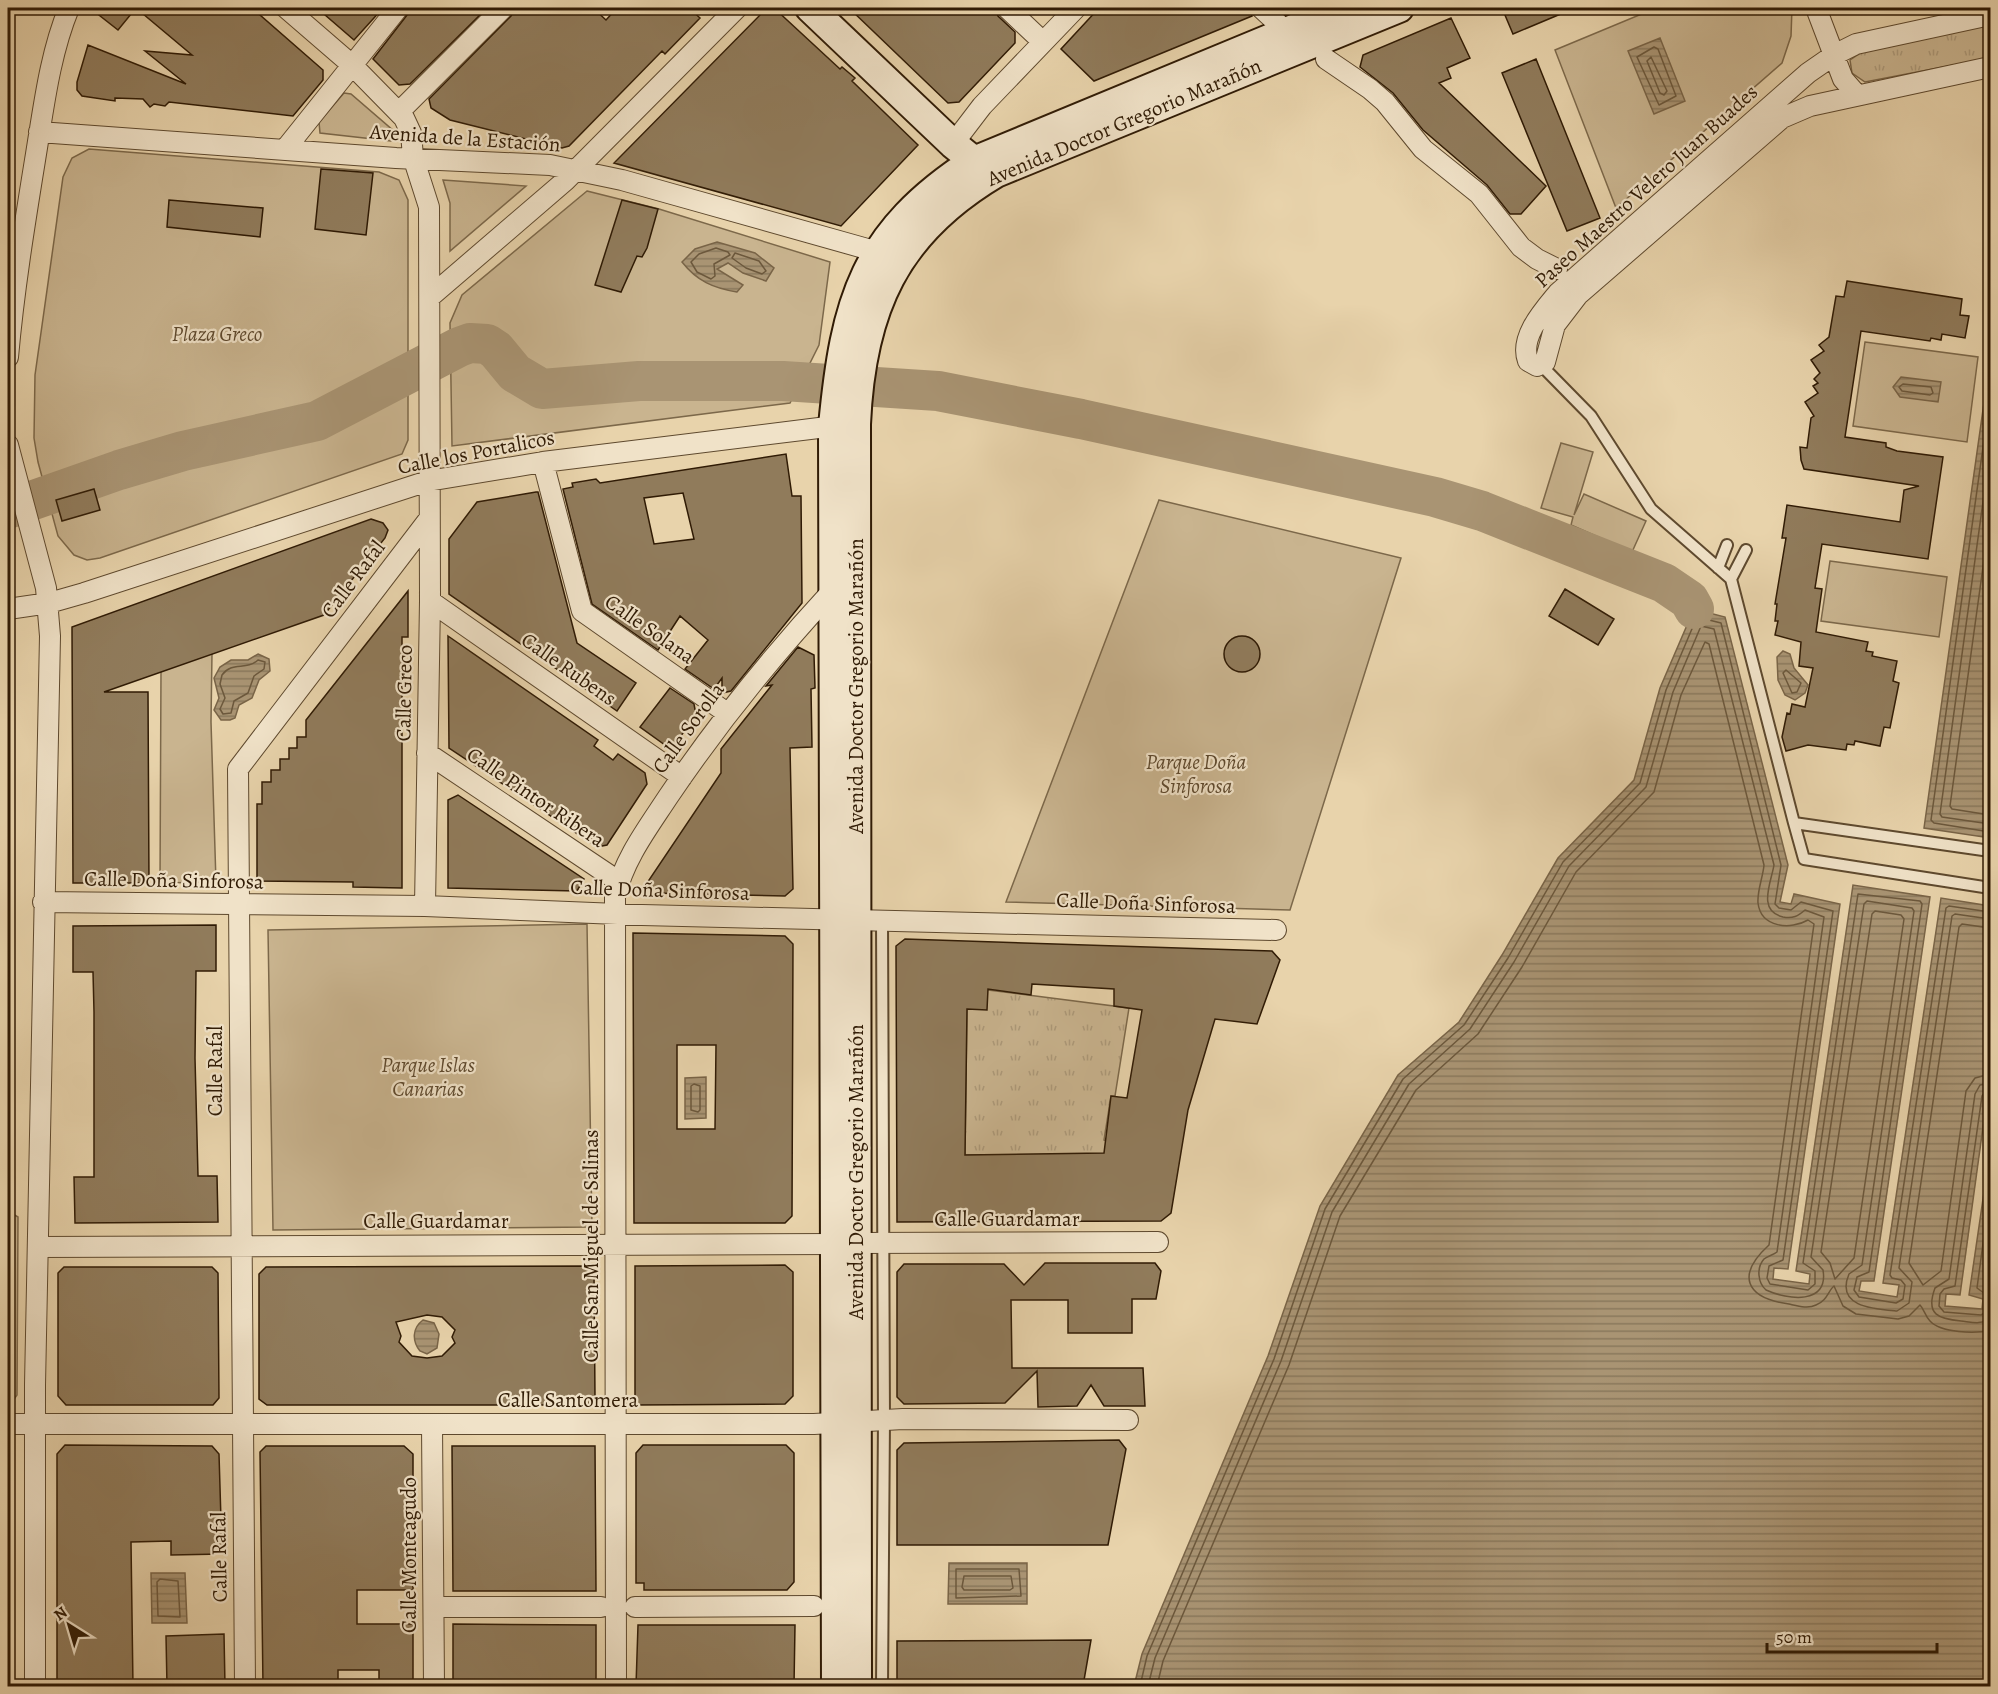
<svg xmlns="http://www.w3.org/2000/svg" width="1998" height="1694" font-family="Alegreya,serif">
	<style>
		.grass { fill: url(#grass-tufts); stroke: #7c684a; stroke-width: 1.5 }
		.green { fill: #c9b48f; stroke: #7c684a; stroke-width: 1.5 }
		.water { fill: url(#water-rules); stroke: #796447; stroke-width: 1.5 }
		.lines { fill: none; stroke-linecap: round; stroke-linejoin: round }
		.shore { stroke: #6c583c; stroke-width: 1.5 }
		.river { stroke: #a99473; stroke-width: 40 }
		.building { fill: #907b5b; stroke: #301b05; stroke-width: 1.5; fill-rule: evenodd }
		.lane-casing { stroke: #5e492e; stroke-width: 14 }
		.street-casing { stroke: #5e492e; stroke-width: 22 }
		.secondary-casing { stroke: #301b05; stroke-width: 32 }
		.lane { stroke: #f0e2c8; stroke-width: 10 }
		.street { stroke: #f0e2c8; stroke-width: 20 }
		.secondary { stroke: #f0e2c8; stroke-width: 28 }
		.labels { text-anchor: middle; dominant-baseline: central; stroke-width: 4.5; stroke-linejoin: round; paint-order: stroke }
		.street-label { font-size: 21px; fill: #301b05; stroke: #f0e2c8 }
		.park-label { font-size: 21px; font-style: italic; fill: #5e492e; stroke: #f0e2c8 }
	</style>
	<defs>
		<pattern id="grass-tufts" width="24" height="20" patternUnits="userSpaceOnUse" patternTransform="scale(1.5)"><rect width="24" height="20" fill="#c9b48f"/><path d="M3 7l-1-3M5 7V3M7 7l1-3M15 17l-1-3M17 17v-4M19 17l1-3" fill="none" stroke="#ad9a7a"/></pattern>
		<pattern id="water-rules" width="6" height="5" patternUnits="userSpaceOnUse" patternTransform="scale(1.5)"><rect width="6" height="5" fill="#a99473"/><path d="M0 2.5h6" fill="none" stroke="#8a785c"/></pattern>
	</defs>
	<rect width="100%" height="100%" fill="#e8d3ab"/>
	<filter id="stains"><feTurbulence type="fractalNoise" baseFrequency=".00333" numOctaves="4"/><feColorMatrix values="0 0 0 0 .2 0 0 0 0 .09 0 0 0 0 .02 0 0 0 .5 -.17"/></filter>
	<radialGradient id="worn" r=".72"><stop offset=".6" stop-color="#630" stop-opacity="0"/><stop offset="1" stop-color="#630" stop-opacity=".3"/></radialGradient>
	<path class="grass" d="M1990,23V58L1865,82L1852,73L1850,60L1862,52Z
		M988,990L1129,1008L1115,1096H1111L1104,1140L1109,1142L1107,1154L965,1155L967,1009Z"/>
	<path class="green" d="M1656,8H1792L1791,36L1782,63L1616,208L1555,50Z
		M344,93L351,94L395,132L396,139L391,141L320,133L319,122Z
		M89,149L379,172L399,180L408,200V440L402,454L100,558L87,560L74,555L58,536L38,462L34,438L35,375L63,177L72,158Z
		M443,180L526,186L450,251V203Z
		M587,191L659,209L830,262L819,345L790,403L452,446L450,323L462,295Z
		M1865,342L1978,357L1967,442L1853,426Z
		M1561,443L1593,452L1574,515L1584,494L1646,521L1632,552L1571,525L1573,517L1541,508Z
		M1159,500L1401,558L1290,910L1006,902Z
		M1830,561L1947,577L1939,637L1821,621Z
		M212,653L211,722L216,882L160,883L161,671Z
		M587,924L592,1227L273,1230L268,930Z
		M8,1211L18,1217L17,1395L10,1405L8,1404Z"/>
	<path class="water" d="M1660,38L1685,101L1654,114L1628,51Z
		M717,242L755,253L774,268L766,281L743,273L728,263L717,269L743,285L737,292C713,288 697,281 682,262L695,249Z
		M1990,360V838L1924,828Z
		M1901,377L1941,382L1938,402L1900,397L1893,387Z
		M1694,609L1725,617L1788,865L1780,902L1791,904L1794,894L1840,904L1788,1269L1774,1268L1773,1279L1809,1284L1810,1274L1796,1271L1853,885L1930,897L1874,1281H1861L1859,1291L1897,1297L1899,1285L1883,1283L1941,898L1990,906V1076L1960,1295L1946,1294L1945,1306L1982,1309L1983,1299L1969,1295L1990,1151V1686H1134L1142,1654L1268,1356L1320,1206L1398,1075L1459,1022L1502,955L1558,858L1634,780L1660,688Z
		M1783,651L1790,654L1794,668L1808,685L1805,693L1795,700L1785,695L1778,680L1777,657Z
		M258,654L269,659L270,671L259,680L252,698L239,705L235,718L230,720H221L214,710L219,698L214,678L220,667L231,660H248Z
		M706,1077V1118L685,1119V1078Z
		M423,1320L434,1323L439,1334L437,1348L427,1354L420,1351C412,1341 412,1328 423,1320Z
		M949,1563H1027V1604H948Z
		M151,1573H185L187,1623H152Z"/>
	<g class="lines">
		<path class="shore" d="M1654,47L1658,49L1676,96L1659,105L1637,57Z
			M1651,57L1667,91L1664,95L1660,93L1647,61Z
			M716,248L728,252L730,255L714,264L715,276L711,279L697,272L691,262L699,254Z
			M735,253L759,261L766,271L762,274L746,268L732,258Z
			M1903,384L1931,387L1933,393L1930,395L1902,391L1899,387Z
			M1990,397L1931,820L1934,823L1990,832
			M1990,451L1940,814L1942,817L1990,824
			M1990,516L1950,806L1952,809L1990,815
			M258,660L265,662L264,669L254,676L248,693L234,701L231,713L223,714L220,709L225,698L220,684L222,675C232,661 246,671 258,660Z
			M1786,670L1801,683L1797,692L1792,693L1783,673Z
			M1875,911L1901,915L1904,919L1854,1258L1835,1279L1830,1263L1821,1252L1872,914Z
			M1990,928L1962,924L1959,927L1909,1263L1923,1285L1941,1271L1966,1091L1975,1078L1990,1074
			M1990,1083L1980,1085L1975,1094L1949,1279L1935,1288C1925,1315 1939,1319 1961,1321C1971,1322 1981,1325 1990,1319
			M694,1084L700,1086V1110L698,1112L691,1110V1086Z
			M1990,1090L1985,1092L1982,1096L1955,1286L1944,1289L1940,1294L1939,1306L1944,1312L1981,1315L1988,1311V1296L1977,1288L1990,1192
			M956,1569H1019L1021,1596L956,1598Z
			M964,1576H1011L1013,1588L1010,1590H964L962,1587Z
			M160,1579L178,1581L180,1617L158,1616L157,1582Z
			M1140,1686L1147,1656L1274,1359L1325,1209L1403,1079L1464,1025L1508,958L1563,862L1640,783L1666,690L1697,617L1721,623L1781,865L1775,904L1779,908L1791,910L1801,902L1833,911L1783,1260L1769,1266L1767,1278L1770,1284L1808,1290L1815,1284V1271L1803,1263L1858,894L1920,901L1922,904L1869,1272L1857,1277L1854,1290L1859,1297L1896,1303L1903,1299L1905,1285L1901,1280L1892,1278L1890,1275L1946,908L1949,906L1990,912
			M1148,1686L1155,1658L1281,1361L1332,1212L1409,1084L1470,1029L1514,962L1569,866L1646,787L1673,692L1701,626L1714,629L1774,865C1771,883 1757,911 1783,917C1793,919 1798,916 1805,910L1824,917L1777,1252C1773,1255 1768,1256 1764,1259C1756,1268 1758,1283 1766,1290C1788,1300 1829,1305 1823,1270L1811,1257L1864,904L1867,901L1912,908L1914,911L1862,1265L1849,1274C1835,1307 1874,1309 1897,1311L1909,1303L1912,1282L1899,1268L1952,916L1955,914L1990,919
			M1157,1686L1163,1661L1289,1365L1340,1216L1416,1090L1478,1034L1522,967L1576,872L1654,792L1681,695L1705,642L1709,644L1764,865C1763,877 1757,891 1758,903C1761,928 1791,930 1808,920L1814,924L1769,1245C1736,1275 1745,1298 1789,1304C1798,1306 1808,1309 1816,1305C1827,1301 1828,1291 1834,1286L1843,1306L1856,1314L1898,1319L1909,1316L1920,1305C1924,1309 1925,1316 1930,1321C1941,1333 1976,1334 1990,1330"/>
		<path class="river" d="M8,509L119,470L183,451L317,421L459,347L470,343L487,344L496,350L515,373L542,389L639,381H783L938,391L1081,419L1435,497L1482,511L1664,583L1689,600L1694,609"/>
	</g>
	<path class="building" d="M90,8H136L118,30Z
		M136,8H252L323,70V80L293,116L169,102L165,106L154,104L150,107L143,99L115,98V101L82,96L77,90V82L88,45L186,84L145,51L192,55Z
		M317,8H383L354,40Z
		M410,8H487L410,84L399,85L373,59L407,15Z
		M515,8H593L606,20L617,8H689L700,18L665,54L662,51L569,146L562,148L450,120L431,108L429,99L511,16Z
		M767,8H774L840,69L842,67L855,78L852,81L918,145L841,226L614,163Z
		M849,8H995L998,16L1015,32V43L959,102L948,103Z
		M1099,8H1249L1252,16L1094,81L1061,49Z
		M1502,8H1575L1513,34Z
		M1451,18L1470,58L1447,68L1451,78L1439,83L1546,186L1521,214H1510L1487,185L1423,130L1393,93L1360,67L1363,55Z
		M1536,59L1600,218L1567,231L1502,73Z
		M321,169L373,173L366,235L315,229Z
		M169,200L263,208L260,237L167,227Z
		M622,200L658,209L647,248L642,257L637,256L621,292L595,285Z
		M1847,281L1962,299L1960,315L1969,316L1965,338L1942,334L1941,340L1931,338L1930,341L1861,331L1845,437L1886,443V447L1897,451L1943,457L1928,559L1822,544L1815,588L1822,589L1816,632L1868,642L1866,651L1873,652L1872,656L1897,661L1893,681L1899,683L1890,728L1884,727L1880,746L1855,741L1854,745L1847,744L1846,750L1808,745L1786,751L1782,737L1787,713L1790,714L1792,704L1805,707L1813,668L1799,666L1801,642L1775,635L1778,621H1775L1777,604H1775L1786,538H1782L1787,505L1900,522L1904,490L1919,486L1804,469L1801,460L1800,447L1807,448L1811,418L1814,416L1805,402L1818,393L1813,386L1818,383L1814,379L1820,373L1811,360L1824,351L1819,345L1829,337L1836,296L1844,297Z
		M786,454L792,496H801L802,603L731,691L722,693V678L714,689L685,669L708,640L680,616L658,650L592,604L563,489L573,487L572,483L596,479L600,483ZM683,493L694,539L654,544L644,498Z
		M94,489L100,510L62,521L56,500Z
		M536,492H538L577,643L636,683L617,711L449,594V539L477,502Z
		M371,519L383,523L388,530L385,538L324,615L104,692H148L149,883H73L72,627Z
		M1565,589L1614,619L1598,645L1549,616Z
		M408,591V637H402V888L353,887V882L257,881V804H262V782H271V770H280V759H289V748H297V737H306V720Z
		M1224 654a18 18 0 1 1 36 0a18 18 0 1 1-36 0Z
		M448,636L598,740L594,746L613,760L618,754L645,773L647,784L607,845L597,847L449,748Z
		M798,647L814,655L815,688L811,689L812,747L790,748L793,889L785,896L652,893L647,883L721,773V749L772,685L766,686Z
		M670,688L694,704L696,715L675,744L665,745L640,727Z
		M458,795L584,879L577,891L448,888V800Z
		M216,925V971H196L195,1058L198,1176H217L218,1222L75,1223L74,1177H94V1012L93,972H73V926Z
		M633,933L785,936L793,944L792,1216L785,1223H634ZM677,1045H716L715,1129H677Z
		M905,939L1272,951L1280,960L1257,1024L1215,1019L1188,1110L1171,1213L1161,1221L897,1222L896,946ZM1032,984L1114,989V1006L1142,1010L1127,1098L1111,1096L1104,1153L965,1155L967,1009L987,1010L988,989L1031,995Z
		M1045,1263H1155L1161,1271L1156,1299H1132V1333H1068V1300H1011L1012,1368H1143L1145,1406H1104L1091,1385L1077,1406L1038,1407L1037,1371L1005,1403L904,1404L897,1397V1272L904,1264H1004L1024,1285Z
		M785,1265L793,1272V1396L785,1404L635,1405V1266Z
		M587,1266L594,1273L595,1398L587,1405H267L259,1399V1274L266,1267ZM427,1315L442,1317L455,1330L452,1337L455,1343L442,1356L427,1358L412,1356L399,1342L401,1336L396,1322Z
		M64,1267H212L218,1273L219,1398L213,1405H66L58,1396V1273Z
		M1119,1440L1126,1449L1108,1545H897V1450L904,1443Z
		M65,1445L212,1446L219,1454L222,1554L171,1555V1541L131,1542L133,1686H57V1454Z
		M643,1445H786L794,1453V1582L787,1590H644V1583H636V1453Z
		M266,1446H404L413,1454V1590H357V1624H413V1686H379V1670H338V1686H263L260,1452Z
		M452,1446H595L596,1591H453Z
		M453,1624L596,1625V1686H453Z
		M638,1625H795L794,1686H636Z
		M224,1634L225,1686H167L166,1636Z
		M1091,1640L1083,1686H897V1641Z"/>
	<g class="lines">
		<g class="lane-casing">
			<path id="lane" d="M1541,365L1591,416L1651,509L1731,579L1794,823
				M1718,568L1727,545
				M1731,579L1746,550
				M1990,851L1794,823L1804,859L1990,888
				M882,1686L884,1420L882,920"/>
		</g>
		<g class="street-casing">
			<path id="street" d="M286,8L352,65L404,118L411,133L413,157L429,207L430,601L425,906
				M1007,8L1043,42
				M1261,8L1286,31
				M1816,8L1843,79L1857,95
				M1990,15L1856,44L1834,55L1808,73L1558,293C1544,310 1519,337 1528,361L1537,366L1545,362L1555,325L1578,295L1782,118L1810,106L1990,67
				M1326,59L1370,89L1385,102L1423,149L1479,194L1521,247L1537,259L1557,269
				M399,112L503,8
				M39,132L396,158L550,165L622,180L878,252
				M953,144L982,106L1076,8
				M286,148L398,8
				M430,297L565,181L737,8
				M8,357C14,289 25,222 36,154C44,105 50,54 69,8
				M8,445L46,588L50,636L35,1385V1686
				M543,462L582,611L727,713
				M430,601L682,777
				M8,609L49,603L84,593L428,481L543,462L843,425
				M427,753L618,881
				M43,902L425,906L642,915L1276,930
				M856,1243L1158,1242
				M38,1247L835,1244
				M8,1424H814L903,1419L1128,1420
				M432,1424L434,1686
				M434,1607H601
				M635,1607L814,1606
				M245,1686L238,769L429,519
				M616,1686L615,897C624,859 647,829 668,797C718,723 773,655 834,589"/>
		</g>
		<g class="secondary-casing">
			<path id="secondary" d="M810,8L953,144L974,161L989,169
				M836,1686L833,426C845,301 863,233 974,161L1344,8
				M857,1686L856,424C861,309 895,233 996,173L1399,8"/>
		</g>
		<use href="#lane" class="lane"/>
		<use href="#street" class="street"/>
		<use href="#secondary" class="secondary"/>
	</g>
	<g class="labels">
		<g class="street-label">
			<text transform="translate(1124 122) rotate(-23)">Avenida Doctor Gregorio Marañón</text>
			<text transform="translate(465 138) rotate(4)">Avenida de la Estación</text>
			<text transform="translate(1646 186) rotate(-42)">Paseo Maestro Velero Juan Buades</text>
			<text transform="translate(476 452) rotate(-11)">Calle los Portalicos</text>
			<text transform="translate(353 579) rotate(-53)">Calle Rafal</text>
			<text transform="translate(650 629) rotate(35)">Calle Solana</text>
			<text transform="translate(569 669) rotate(35)">Calle Rubens</text>
			<text transform="translate(856 686) rotate(-90)">Avenida Doctor Gregorio Marañón</text>
			<text transform="translate(404 693) rotate(-89)">Calle Greco</text>
			<text transform="translate(688 728) rotate(-54)">Calle Sorolla</text>
			<text transform="translate(536 797) rotate(34)">Calle Pintor Ribera</text>
			<text transform="translate(174 880) rotate(1)">Calle Doña Sinforosa</text>
			<text transform="translate(660 890) rotate(2)">Calle Doña Sinforosa</text>
			<text transform="translate(1146 903) rotate(2)">Calle Doña Sinforosa</text>
			<text transform="translate(215 1071) rotate(-90)">Calle Rafal</text>
			<text transform="translate(856 1172) rotate(-90)">Avenida Doctor Gregorio Marañón</text>
			<text x="1007" y="1219">Calle Guardamar</text>
			<text x="436" y="1221">Calle Guardamar</text>
			<text transform="translate(591 1246) rotate(-90)">Calle San Miguel de Salinas</text>
			<text x="568" y="1400">Calle Santomera</text>
			<text transform="translate(409 1555) rotate(-90)">Calle Monteagudo</text>
			<text transform="translate(219 1557) rotate(-91)">Calle Rafal</text>
		</g>
		<g class="park-label">
			<text x="217" y="334">Plaza Greco</text>
			<text x="1196" y="762">Parque Doña<tspan x="1196" dy="24">Sinforosa</tspan></text>
			<text x="428" y="1065">Parque Islas<tspan x="428" dy="24">Canarias</tspan></text>
		</g>
	</g>
	<rect width="1998" height="1694" fill="none" stroke="#e8d3ab" stroke-width="30"/>
	<rect x="9" y="9" width="1980" height="1676" fill="none" stroke="#301b05" stroke-width="3"/>
	<rect x="15" y="15" width="1968" height="1664" fill="none" stroke="#301b05" stroke-width="1.5"/>
	<g transform="translate(69 1625) rotate(323)" stroke="#f0e2c8" stroke-width="4.5" paint-order="stroke">
	<path d="M0-4.5L10 22L0 15L-10 22Z" fill="#301b05"/>
	<text y="-9" font-size="16" font-weight="bold" text-anchor="middle" fill="#301b05">N</text>
	</g>
	<path d="M1767 1643v9h170v-9" fill="none" stroke="#301b05" stroke-width="3"/>
	<text x="1776" y="1643" font-size="18" fill="#301b05" stroke="#f0e2c8" stroke-width="4.5" paint-order="stroke">50 m</text>
	<rect width="100%" height="100%" filter="url(#stains)"/>
	<rect width="100%" height="100%" fill="url(#worn)"/>
</svg>
